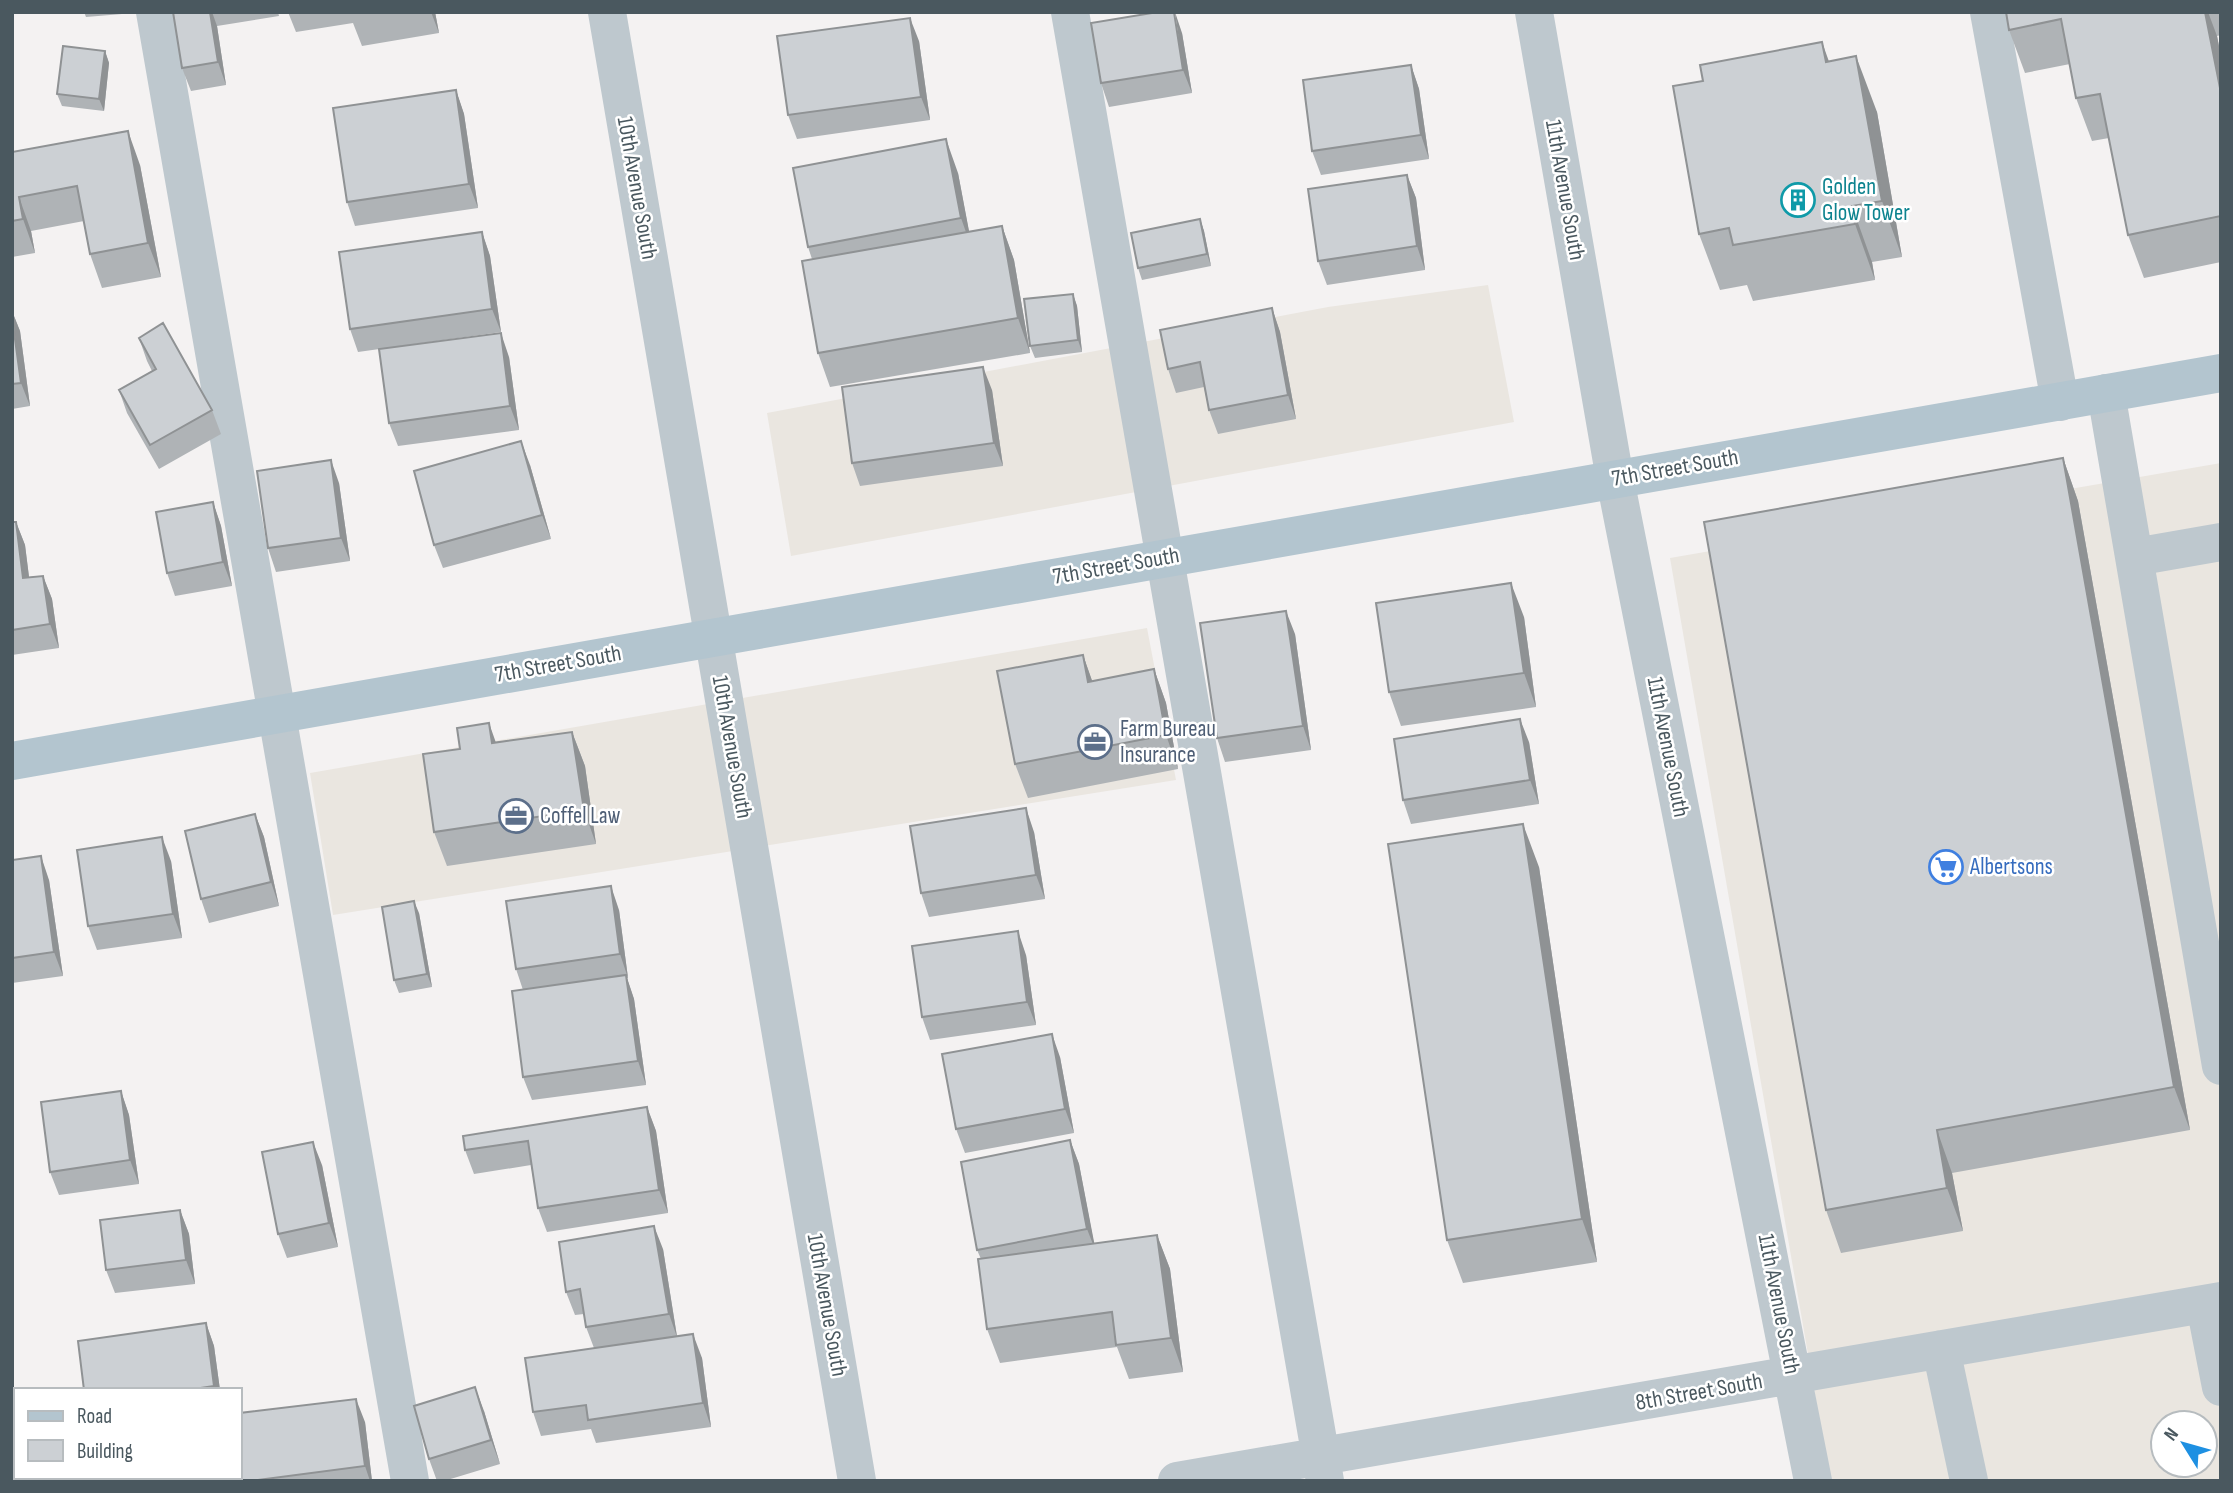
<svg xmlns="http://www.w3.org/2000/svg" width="2233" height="1493" font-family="'Sofia Sans Condensed',sans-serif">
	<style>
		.commercial { fill: #eae6e0; fill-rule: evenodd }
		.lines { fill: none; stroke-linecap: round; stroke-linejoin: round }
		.minor { stroke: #bec8ce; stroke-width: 38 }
		.major { stroke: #b3c5cf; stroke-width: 38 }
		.wall { fill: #afb3b6 }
		.shaded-wall { fill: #8f9294 }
		.building { fill: #ccd0d4; stroke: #8f9294; stroke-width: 2 }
		.labels { text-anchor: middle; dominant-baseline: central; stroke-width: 5; stroke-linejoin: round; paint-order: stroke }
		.culture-label { font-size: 23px; fill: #0d838f; stroke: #fff; text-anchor: start }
		.street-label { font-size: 23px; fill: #4a585f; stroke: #fff }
		.service-label { font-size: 23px; fill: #4e5e75; stroke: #fff; text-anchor: start }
		.shop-label { font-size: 23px; fill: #366cbe; stroke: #fff; text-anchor: start }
	</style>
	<rect width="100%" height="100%" fill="#f4f2f2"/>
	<path class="commercial" d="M1488,285L1514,422L791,556L767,413L1328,307Z
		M2221,463V1481H1830L1670,558ZM2163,1423H2205V1465H2163Z
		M1147,628L1176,780L333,915L310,773Z"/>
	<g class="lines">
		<path class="minor" d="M155,12L410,1481
			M607,12L857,1481
			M1070,12L1325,1481
			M1534,12L1615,479L1813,1481
			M1989,12L2060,402
			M2106,393L2221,1066
			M2135,557L2221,542
			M2205,1305L2221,1387
			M1941,1349L1969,1481
			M1177,1481L2221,1301"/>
		<path class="major" d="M12,761L2221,373"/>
	</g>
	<path class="wall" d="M84,12H122V14L86,17Z
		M173,12H278L279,16L217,26L226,85L191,91L182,68Z
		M288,12H435L439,33L362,46L353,23L296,32Z
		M2006,12H2221V35L2217,36L2221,56V262L2144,278L2128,235L2109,138L2092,141L2076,98L2070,64L2025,73L2009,30Z
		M1182,33L1192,93L1109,107L1101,83Z
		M919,41L930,120L797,139L788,115Z
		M105,51L109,63L104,111L62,106L57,94Z
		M1829,61L1877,112L1902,257L1872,262L1875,280L1753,301L1747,285L1720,290L1699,234Z
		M1411,65L1419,89L1429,159L1321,175L1312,151Z
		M456,90L464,114L478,208L355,226L347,202Z
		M12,152L140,165L161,277L102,288L90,254L84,221L31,231L35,253L12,257Z
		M958,173L969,232L1002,226L1014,260L1030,353L830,387L818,353L812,259L808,247Z
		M1407,175L1416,198L1425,270L1327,285L1318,261Z
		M1200,219L1204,231L1211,266L1142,280L1138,268Z
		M482,232L490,256L501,332L358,352L350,329Z
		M1073,294L1077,306L1082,352L1035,358L1030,346Z
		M1272,308L1280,332L1296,419L1218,434L1209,410L1204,387L1176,393L1168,369Z
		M12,311L20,331L30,406L12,409Z
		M139,338L212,410L221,434L159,469L127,413L119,390L152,371L147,361Z
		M509,357L519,430L398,446L389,423Z
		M992,390L1003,466L860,486L852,463Z
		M2063,458L2078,501L2190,1130L1952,1173L1963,1231L1841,1253L1826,1210Z
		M530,465L551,539L443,568L434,545Z
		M339,483L350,561L276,572L268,548Z
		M213,502L221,526L232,586L175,596L167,573Z
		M12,522H16L25,545L29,577L43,576L52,599L59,648L12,655Z
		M1524,617L1536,707L1401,726L1389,692Z
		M1295,634L1311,750L1225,762L1217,738Z
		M1083,655L1092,681L1154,669L1166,703L1178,769L1028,798L1015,764Z
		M572,732L585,766L596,844L447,866L434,832L460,749L496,742Z
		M1529,742L1539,804L1411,824L1403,800Z
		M255,814L264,837L279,906L209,923L201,899Z
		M1034,832L1045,899L929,917L921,893Z
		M12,860L49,880L63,976L12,983Z
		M171,861L182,938L97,950L88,926Z
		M1539,867L1597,1262L1463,1283L1447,1240Z
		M619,910L628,978H627L634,999L646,1085L532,1100L523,1077V990L516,969Z
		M419,913L432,987L399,993L394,980Z
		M1026,955L1036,1025L930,1040L922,1017Z
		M1060,1057L1074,1133L965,1153L956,1129Z
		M121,1091L129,1115L139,1184L59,1195L50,1172Z
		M647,1107L656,1131L668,1213L547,1232L538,1208L531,1165L474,1174L465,1150Z
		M1070,1140L1079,1164L1094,1244L1157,1235L1170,1269L1183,1372L1129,1379L1117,1347L1000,1363L987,1329L981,1259L977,1250Z
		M322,1165L338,1247L287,1258L278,1234Z
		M180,1210L189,1234L195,1284L115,1293L106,1270Z
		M663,1249L677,1336L702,1358L711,1427L596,1443L591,1429L541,1436L533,1412L594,1348L586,1327L584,1314L575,1315L566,1292Z
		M206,1323L214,1346L220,1390H84Z
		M484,1411L500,1464L444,1481H437L429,1459Z
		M365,1422L372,1481H233Z"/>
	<path class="shaded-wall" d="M210,12H212L217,26L226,85L218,62Z
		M431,12H435L439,33Z
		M1175,12L1182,33L1192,93L1183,70Z
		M2205,12H2208L2217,36L2221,56V93Z
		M910,18L919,41L930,120L921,97Z
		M1822,42L1842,98L1826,62Z
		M105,51L109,63L104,111L99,99Z
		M1856,56L1877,112L1902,257L1882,201Z
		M1411,65L1419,89L1429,159L1421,135Z
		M456,90L464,114L478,208L469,184Z
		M128,131L140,165L161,277L148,243Z
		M946,139L958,173L973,252L961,218Z
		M1407,175L1416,198L1425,270L1417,246Z
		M19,197L31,231L35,253L23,219Z
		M1852,206L1872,262L1875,280L1855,224Z
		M1200,219L1204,231L1211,266L1207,254Z
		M1002,226L1014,260L1030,353L1018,318Z
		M482,232L490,256L501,332L492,309Z
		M1073,294L1077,306L1082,352L1078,340Z
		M1272,308L1280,332L1296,419L1288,395Z
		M12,311L20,331L30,406L21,383Z
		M501,333L509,357L519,430L510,406Z
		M983,367L992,390L1003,466L994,443Z
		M521,441L530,465L551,539L542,515Z
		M2063,458L2078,501L2190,1130L2174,1087Z
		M331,460L339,483L350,561L341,538Z
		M213,502L221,526L232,586L223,562Z
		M16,522L25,545L32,601L23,578Z
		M43,576L52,599L59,648L50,624Z
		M1511,583L1524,617L1536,707L1524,673Z
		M1286,611L1295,634L1311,750L1303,726Z
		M1083,655L1095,689L1088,682Z
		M1154,669L1166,703L1178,769L1166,735Z
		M1520,719L1529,742L1539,804L1530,780Z
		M489,723L501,757L492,743Z
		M572,732L585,766L596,844L584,810Z
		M1026,808L1034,832L1045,899L1036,875Z
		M255,814L264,837L279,906L271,882Z
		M1523,824L1539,867L1597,1262L1582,1219Z
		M162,837L171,861L182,938L173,914Z
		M41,856L49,880L63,976L54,952Z
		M611,886L619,910L628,978L620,954Z
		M414,901L419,913L432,987L427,974Z
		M1018,931L1026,955L1036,1025L1027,1002Z
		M626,975L634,999L646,1085L638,1061Z
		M1052,1034L1060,1057L1074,1133L1065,1109Z
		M121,1091L129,1115L139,1184L130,1160Z
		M647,1107L656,1131L668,1213L659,1190Z
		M1937,1130L1952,1173L1963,1231L1947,1188Z
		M1070,1140L1079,1164L1096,1252L1087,1229Z
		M313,1142L322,1165L338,1247L329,1223Z
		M180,1210L189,1234L195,1284L186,1260Z
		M654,1226L663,1249L677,1337L669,1314Z
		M1157,1235L1170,1269L1183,1372L1171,1338Z
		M206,1323L214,1346L220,1390H216L214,1386Z
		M693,1334L702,1358L711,1427L703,1403Z
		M475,1387L484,1411L500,1464L491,1440Z
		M356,1399L365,1422L372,1481H370L365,1466Z
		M168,1477H174L175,1481H168Z"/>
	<path class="building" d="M173,12H210L218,62L182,68Z
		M1158,12H1174L1183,70L1101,83L1091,23Z
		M2006,12H2205L2221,93V216L2128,235L2100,94L2076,98L2061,19L2009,30Z
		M910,18L921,97L788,115L777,36Z
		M1822,42L1826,62L1856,56L1882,201L1852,206L1855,224L1733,245L1729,228L1699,234L1673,86L1703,81L1700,65Z
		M63,46L105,51L99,99L57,94Z
		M1411,65L1421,135L1312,151L1303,80Z
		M456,90L469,184L347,202L333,108Z
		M128,131L148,243L90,254L77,186L19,197L23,219L12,221V152Z
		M946,139L961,218L808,247L793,168Z
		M1407,175L1417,246L1318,261L1308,189Z
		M1200,219L1207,254L1138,268L1131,233Z
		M1002,226L1018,318L818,353L802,261Z
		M482,232L492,309L350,329L339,252Z
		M1073,294L1078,340L1030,346L1024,299Z
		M1272,308L1288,395L1209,410L1200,362L1168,369L1160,330Z
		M12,317L21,383L12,384Z
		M163,323L212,410L150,445L119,390L156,369L139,338Z
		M501,333L510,406L389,423L379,349Z
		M983,367L994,443L852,463L842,387Z
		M521,441L542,515L434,545L414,471Z
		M2063,458L2174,1087L1937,1130L1947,1188L1826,1210L1704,522Z
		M331,460L341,538L268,548L257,471Z
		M213,502L223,562L167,573L156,512Z
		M12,522H16L23,578L43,576L50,624L12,630Z
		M1511,583L1524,673L1389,692L1376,603Z
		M1286,611L1303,726L1217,738L1200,623Z
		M1083,655L1088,682L1154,669L1166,735L1015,764L997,671Z
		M1520,719L1530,780L1403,800L1394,739Z
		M489,723L492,743L572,732L584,810L434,832L423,754L460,749L457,728Z
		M1026,808L1036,875L921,893L910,826Z
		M255,814L271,882L201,899L185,831Z
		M1523,824L1582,1219L1447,1240L1388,844Z
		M162,837L173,914L88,926L77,850Z
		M41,856L54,952L12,958V860Z
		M611,886L620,954L516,969L506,901Z
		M414,901L427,974L394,980L382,907Z
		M1018,931L1027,1002L922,1017L912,946Z
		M626,975L638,1061L523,1077L512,991Z
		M1052,1034L1065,1109L956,1129L942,1054Z
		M121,1091L130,1160L50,1172L41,1102Z
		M647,1107L659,1190L538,1208L528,1141L465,1150L463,1136Z
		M1070,1140L1087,1229L977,1250L961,1162Z
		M313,1142L329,1223L278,1234L262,1152Z
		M180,1210L186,1260L106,1270L100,1220Z
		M654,1226L669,1314L586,1327L580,1289L566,1292L559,1242Z
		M1157,1235L1171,1338L1116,1345L1112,1312L987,1329L978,1259Z
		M206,1323L214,1386L187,1390H84L78,1341Z
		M693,1334L703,1403L588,1420L586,1405L533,1412L525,1358Z
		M475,1387L491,1440L429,1459L414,1406Z
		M356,1399L365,1466L250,1481H233L232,1477H240V1413Z
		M100,1477H168V1481H100Z"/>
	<defs>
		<g id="building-ring" transform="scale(1.75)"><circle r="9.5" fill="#fff" stroke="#0f9aa8" stroke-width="1.5"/><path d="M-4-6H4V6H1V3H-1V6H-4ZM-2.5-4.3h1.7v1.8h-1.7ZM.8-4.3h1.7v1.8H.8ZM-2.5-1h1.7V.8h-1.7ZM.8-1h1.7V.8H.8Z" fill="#0f9aa8"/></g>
		<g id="office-ring" transform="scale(1.75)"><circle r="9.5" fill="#fff" stroke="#5c6f8a" stroke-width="1.5"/><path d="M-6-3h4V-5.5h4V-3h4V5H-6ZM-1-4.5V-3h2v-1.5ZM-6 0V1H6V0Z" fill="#5c6f8a"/></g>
		<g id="supermarket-ring" transform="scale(1.75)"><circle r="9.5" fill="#fff" stroke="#3f7fe0" stroke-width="1.5"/><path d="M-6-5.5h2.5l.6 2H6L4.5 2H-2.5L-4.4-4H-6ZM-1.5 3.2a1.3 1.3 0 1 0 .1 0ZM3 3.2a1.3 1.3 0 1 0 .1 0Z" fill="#3f7fe0"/></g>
	</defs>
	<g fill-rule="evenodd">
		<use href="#building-ring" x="1798" y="200"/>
		<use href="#office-ring" x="1095" y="742"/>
		<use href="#office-ring" x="516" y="816"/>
		<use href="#supermarket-ring" x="1946" y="867"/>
	</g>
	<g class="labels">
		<g class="culture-label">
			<text x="1822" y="187">Golden<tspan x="1822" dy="26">Glow Tower</tspan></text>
		</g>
		<g class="street-label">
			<text transform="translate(637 188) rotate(80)">10th Avenue South</text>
			<text transform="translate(1565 190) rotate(80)">11th Avenue South</text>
			<text transform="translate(1675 468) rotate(-10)">7th Street South</text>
			<text transform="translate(1116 566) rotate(-10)">7th Street South</text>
			<text transform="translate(558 664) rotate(-10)">7th Street South</text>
			<text transform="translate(732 747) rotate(80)">10th Avenue South</text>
			<text transform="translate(1668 747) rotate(79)">11th Avenue South</text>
			<text transform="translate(1779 1304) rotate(79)">11th Avenue South</text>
			<text transform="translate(827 1305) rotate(80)">10th Avenue South</text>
			<text transform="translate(1699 1392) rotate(-10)">8th Street South</text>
		</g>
		<g class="service-label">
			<text x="1120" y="729">Farm Bureau<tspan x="1120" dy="26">Insurance</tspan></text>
			<text x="540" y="816">Coffel Law</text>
		</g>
		<g class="shop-label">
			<text x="1970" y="867">Albertsons</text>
		</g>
	</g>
	<rect width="2233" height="1493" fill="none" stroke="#4a585f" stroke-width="28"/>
	<rect x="14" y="1388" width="228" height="91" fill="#ffffff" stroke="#b7bcbf" stroke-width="2"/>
	<rect x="28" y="1411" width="35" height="10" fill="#b3c5cf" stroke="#b7bcbf" stroke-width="2"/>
	<text x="77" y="1423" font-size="21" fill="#4a585f">Road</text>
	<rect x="28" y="1440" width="35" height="21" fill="#ccd0d4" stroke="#b7bcbf" stroke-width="2"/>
	<text x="77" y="1458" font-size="21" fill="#4a585f">Building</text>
	<g transform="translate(2184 1444) rotate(307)"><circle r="33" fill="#ffffff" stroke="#b7bcbf" stroke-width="2"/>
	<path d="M0-5L12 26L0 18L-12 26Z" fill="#1e90e2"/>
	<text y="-10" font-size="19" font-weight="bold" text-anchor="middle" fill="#4a585f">N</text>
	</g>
</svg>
